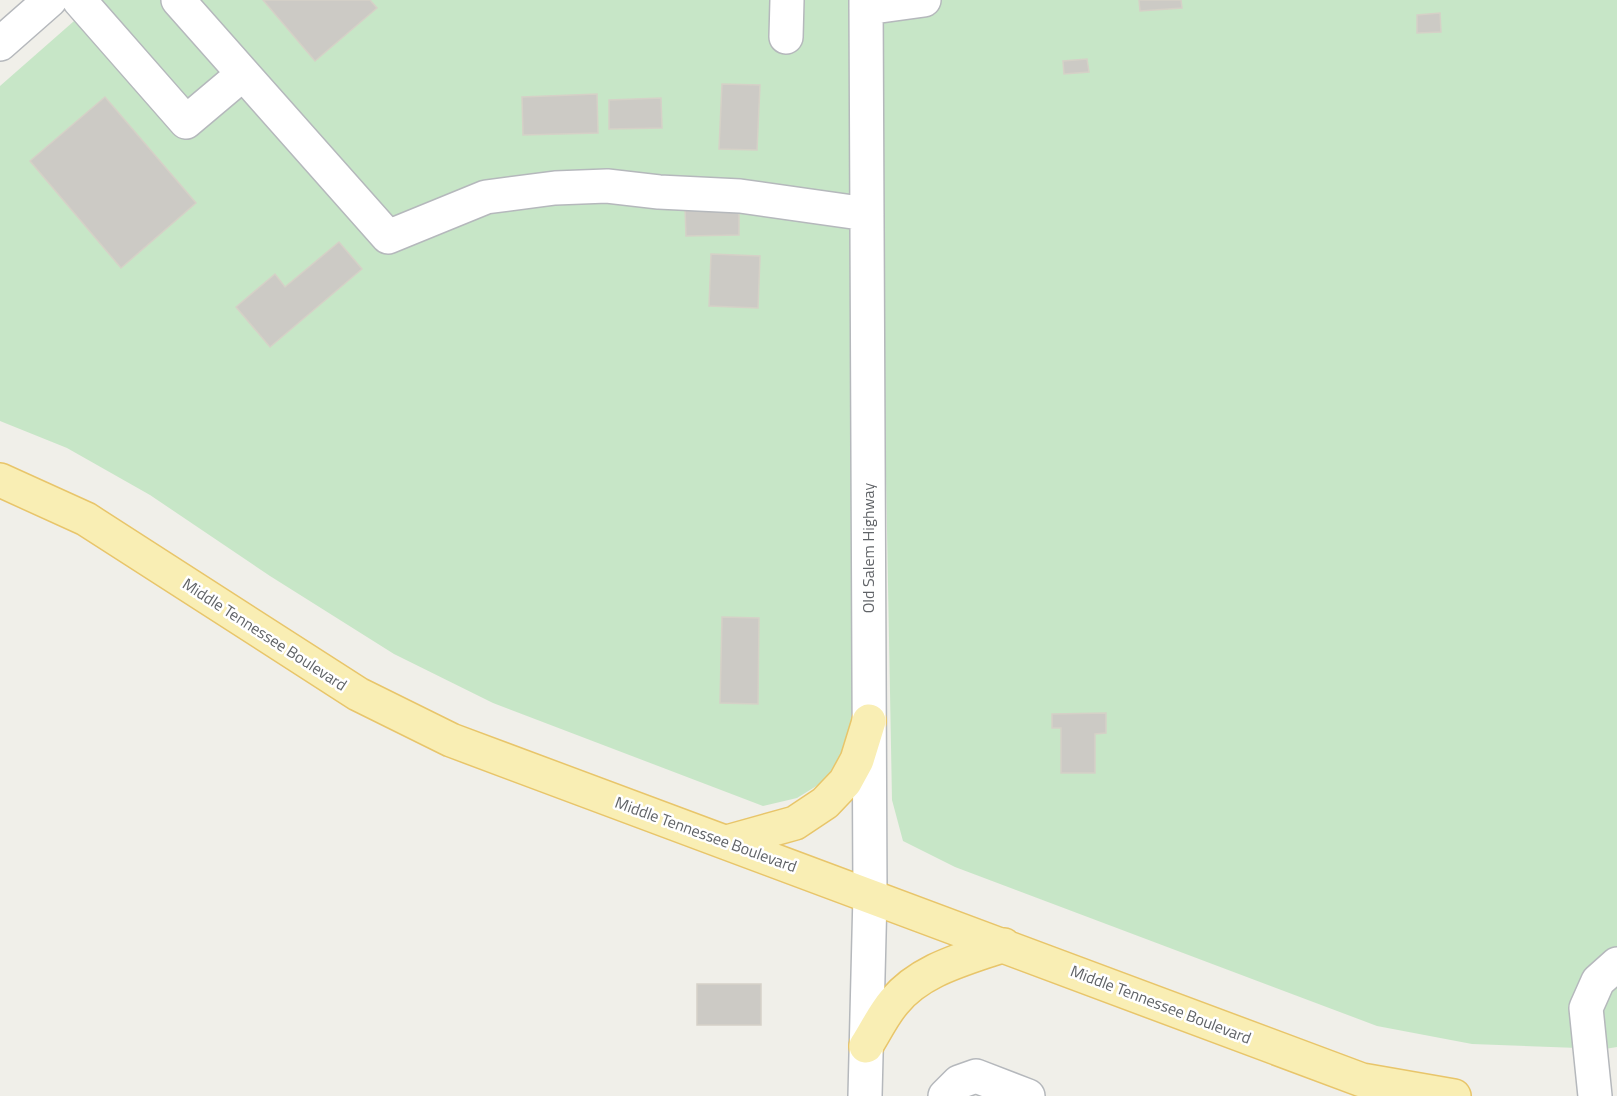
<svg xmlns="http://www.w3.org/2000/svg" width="1617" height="1096" font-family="'Titillium Web',sans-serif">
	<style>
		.green { fill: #c7e6c7 }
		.building { fill: #cccac5; stroke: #d5d1c7; stroke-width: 1.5 }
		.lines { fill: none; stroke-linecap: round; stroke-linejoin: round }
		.minor-casing { stroke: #b5b8bc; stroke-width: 36 }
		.major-casing { stroke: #e8c56a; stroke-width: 36 }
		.minor { stroke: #fff; stroke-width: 33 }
		.major { stroke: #f9eeb4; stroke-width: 33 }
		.labels { text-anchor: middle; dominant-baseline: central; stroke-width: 5; stroke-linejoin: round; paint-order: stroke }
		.street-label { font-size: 16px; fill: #606367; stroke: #fff }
	</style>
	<rect width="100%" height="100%" fill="#f0efe9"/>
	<path class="green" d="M98,0H853V697L849,744L826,780L797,798L763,806L493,703L394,654L270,576L150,495L67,448L0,421V86Z
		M883,0H1617V1047L1605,1049L1472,1044L1377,1026L955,867L903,841L892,800L883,314Z"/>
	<path class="building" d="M263,0H370L377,8L315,61Z
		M1139,0H1181L1182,8L1140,11Z
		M1440,13L1441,32L1417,33V15Z
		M1087,59L1089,72L1064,74L1063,61Z
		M722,84L760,85L757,150L719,149Z
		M597,94L598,133L523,135L522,97Z
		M105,97L196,203L121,268L30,161Z
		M661,98L662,128L609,129V100Z
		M739,206V235L686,236L685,207Z
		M339,242L362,269L270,347L236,307L275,274L285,287Z
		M711,254L760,256L758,308L709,306Z
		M722,617L759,618L758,704L720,703Z
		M1106,713V733L1095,734V773H1061V728H1052V714Z
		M697,984H761V1025H697Z"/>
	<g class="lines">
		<g class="minor-casing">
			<path id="minor" d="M79,0L186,122L243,74
				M178,0L388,237L486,197L555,188L607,186L659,192L740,196L867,214
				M866,8L924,0
				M786,37L787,0
				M0,44L50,0
				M865,1096L870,895L866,0
				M945,1096L959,1082L976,1076L1028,1096
				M1595,1096L1586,1008L1598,981L1617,964"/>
		</g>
		<g class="major-casing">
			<path id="major" d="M0,480L86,519L358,694L451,740L1362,1080L1454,1096
				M727,842L795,823L825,803L845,782L857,760L869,721
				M866,1046C875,1032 883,1015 894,1002C921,969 965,959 1004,945"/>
		</g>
		<use href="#minor" class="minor"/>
		<use href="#major" class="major"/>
	</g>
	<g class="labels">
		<g class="street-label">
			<text transform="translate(868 548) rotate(-90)">Old Salem Highway</text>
			<text transform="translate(265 634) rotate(33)">Middle Tennessee Boulevard</text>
			<text transform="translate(706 834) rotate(20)">Middle Tennessee Boulevard</text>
			<text transform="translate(1161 1004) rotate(21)">Middle Tennessee Boulevard</text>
		</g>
	</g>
</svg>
